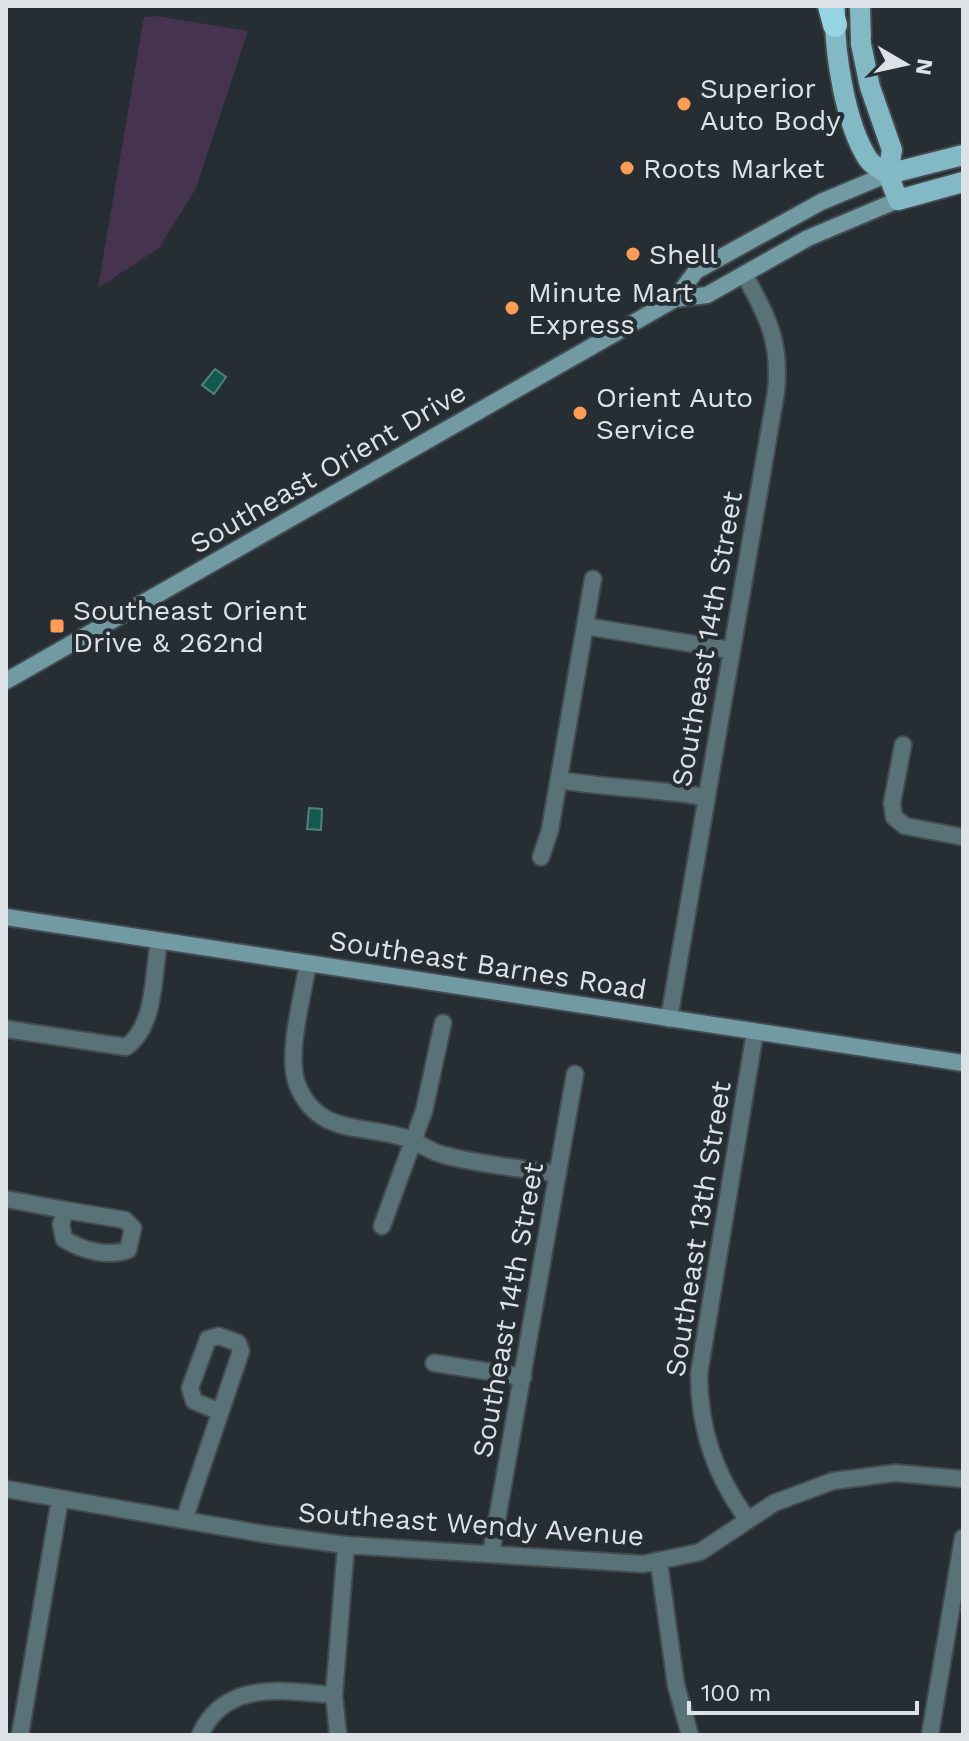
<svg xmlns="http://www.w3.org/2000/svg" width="969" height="1741" font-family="'Work Sans',sans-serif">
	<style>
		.green { fill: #46334f }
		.water { fill: #13594f; stroke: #50827c; stroke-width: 2 }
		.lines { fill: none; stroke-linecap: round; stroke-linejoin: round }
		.street-casing { stroke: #434a50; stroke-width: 20 }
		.secondary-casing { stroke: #434a50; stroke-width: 20 }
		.primary-casing { stroke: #434a50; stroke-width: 24 }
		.highway-casing { stroke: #434a50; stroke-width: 28 }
		.street { stroke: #597278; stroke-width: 16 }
		.secondary { stroke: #719aa3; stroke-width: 16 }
		.primary { stroke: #83b8c5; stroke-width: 20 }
		.highway { stroke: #94d4e3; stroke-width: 24 }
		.poi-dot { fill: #fd9c56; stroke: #262d33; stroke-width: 3 }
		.labels { text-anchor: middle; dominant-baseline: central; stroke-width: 8; stroke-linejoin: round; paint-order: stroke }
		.poi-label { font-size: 28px; fill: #dde2e6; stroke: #262d33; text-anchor: start }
		.street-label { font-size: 28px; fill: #dde2e6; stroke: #262d33 }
	</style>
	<rect width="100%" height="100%" fill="#262d33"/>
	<path class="green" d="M156,16L248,31L196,188L159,248L98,288L144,17Z"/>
	<path class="water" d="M215,369L226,377L214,394L202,385Z
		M309,808L322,809L321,830L307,829Z"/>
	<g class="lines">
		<g class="street-casing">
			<path id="street" d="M585,626L730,650
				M903,745L892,803L894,817L905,826L963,837
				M559,780C608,788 656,789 706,797
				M541,857L550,830L593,579
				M308,963C303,995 286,1054 297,1084C318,1139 370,1123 411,1140C423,1145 431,1152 444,1155C481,1165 521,1168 558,1174
				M669,1019L776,392C781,341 768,318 744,274
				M6,1029L126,1047C156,1026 153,974 159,941
				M6,1199L65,1210
				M65,1210L125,1220L133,1228L128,1250C108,1257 83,1251 64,1239L61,1225Z
				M382,1226L424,1111L443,1023
				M434,1363L523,1377
				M6,1489L264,1534L346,1545L643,1564L700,1552L774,1503L833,1481L895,1473L963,1479
				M747,1519C715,1475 699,1429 699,1374L755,1032
				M184,1520L241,1351L238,1343L219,1336L208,1339L190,1388L194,1401L220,1412
				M491,1554L575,1074
				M659,1563L676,1685L690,1735
				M20,1735L60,1499
				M200,1735C225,1679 284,1691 334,1695
				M338,1735L334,1695L346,1545
				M930,1735L963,1538"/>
		</g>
		<g class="secondary-casing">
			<path id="secondary" d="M675,299L707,295L808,238L898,200
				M6,681L675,299L696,271L821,202L888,174
				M6,917L963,1063"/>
		</g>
		<g class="primary-casing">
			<path id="primary" d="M860,6L861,44L870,87L892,150L888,174L898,200L963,182
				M835,10C834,50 845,124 868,159C872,165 881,170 888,174
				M888,174L963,155"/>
		</g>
		<g class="highway-casing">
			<path id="highway" d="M830,6L835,25"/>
		</g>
		<use href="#street" class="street"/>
		<use href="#secondary" class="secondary"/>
		<use href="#primary" class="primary"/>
		<use href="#highway" class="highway"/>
	</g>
	<g class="poi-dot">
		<circle cx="684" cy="104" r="8"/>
		<circle cx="627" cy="168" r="8"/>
		<circle cx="633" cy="254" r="8"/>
		<circle cx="512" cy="308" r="8"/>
		<circle cx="580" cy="413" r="8"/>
		<rect x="49" y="618" width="16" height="16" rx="4"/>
	</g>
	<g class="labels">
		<g class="poi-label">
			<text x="700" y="88">Superior<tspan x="700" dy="32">Auto Body</tspan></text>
			<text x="643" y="168">Roots Market</text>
			<text x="649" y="254">Shell</text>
			<text x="528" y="292">Minute Mart<tspan x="528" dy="32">Express</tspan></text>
			<text x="596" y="397">Orient Auto<tspan x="596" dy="32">Service</tspan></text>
			<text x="73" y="610">Southeast Orient<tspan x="73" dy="32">Drive &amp; 262nd</tspan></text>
		</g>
		<g class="street-label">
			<text transform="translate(328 468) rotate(-30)">Southeast Orient Drive</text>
			<text transform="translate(707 639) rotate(-80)">Southeast 14th Street</text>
			<text transform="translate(488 965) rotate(9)">Southeast Barnes Road</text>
			<text transform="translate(698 1229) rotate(-81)">Southeast 13th Street</text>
			<text transform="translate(508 1310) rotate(-80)">Southeast 14th Street</text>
			<text transform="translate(471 1524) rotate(4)">Southeast Wendy Avenue</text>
		</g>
	</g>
	<rect width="969" height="1741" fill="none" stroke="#dde2e6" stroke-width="16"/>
	<g transform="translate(905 64) rotate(99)" stroke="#262d33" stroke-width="6" paint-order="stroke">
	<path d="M0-6L14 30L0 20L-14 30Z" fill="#dde2e6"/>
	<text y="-12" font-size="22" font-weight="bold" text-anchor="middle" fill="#dde2e6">N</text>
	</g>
	<path d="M689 1701v12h228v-12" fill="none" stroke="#dde2e6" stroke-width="4"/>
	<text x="701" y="1701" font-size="24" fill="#dde2e6" stroke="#262d33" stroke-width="6" paint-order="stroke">100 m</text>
</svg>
